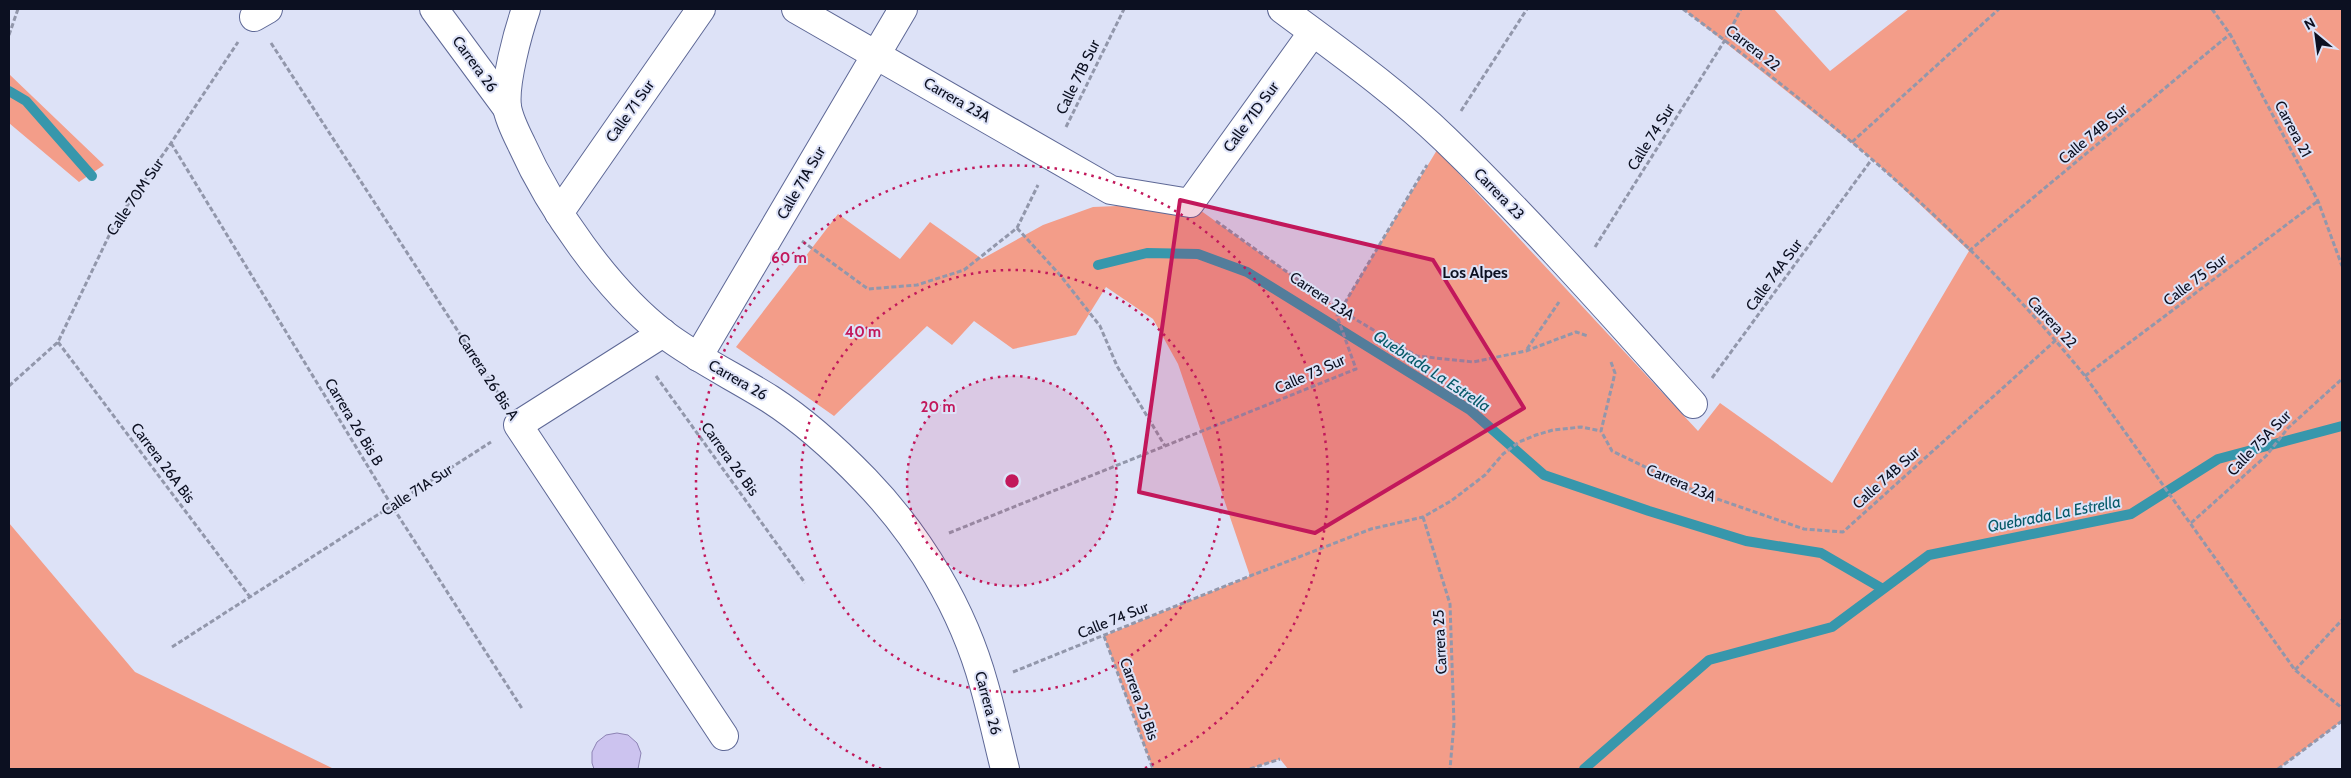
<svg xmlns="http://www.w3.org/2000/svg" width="2351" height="778" font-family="Cabin,sans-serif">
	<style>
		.green { fill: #f39d89 }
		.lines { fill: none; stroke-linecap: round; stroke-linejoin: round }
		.stream { stroke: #3797ac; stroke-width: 10 }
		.building { fill: #ccc3ef; stroke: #8d83b4 }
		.street-casing { stroke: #5e6896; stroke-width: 30 }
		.secondary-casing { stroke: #5e6896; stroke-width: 30 }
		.path { stroke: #9297ab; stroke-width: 3; stroke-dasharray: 5 2.5; stroke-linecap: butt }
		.street { stroke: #fff; stroke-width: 28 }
		.secondary { stroke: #fff; stroke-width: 28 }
		.marked { fill: #c2185b; fill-opacity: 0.2; stroke: #c2185b; stroke-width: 4; stroke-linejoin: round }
		.ring { fill: none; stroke: #c2185b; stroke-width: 2.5; stroke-dasharray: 2.5 5 }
		.labels { text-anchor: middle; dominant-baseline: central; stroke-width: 4; stroke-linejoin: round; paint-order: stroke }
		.street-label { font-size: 15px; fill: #0c1021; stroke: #dde2f7 }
		.neighbourhood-label { font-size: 16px; font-weight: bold; fill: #0c1021; stroke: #dde2f7 }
		.water-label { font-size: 16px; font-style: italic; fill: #055968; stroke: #dde2f7 }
		.centre { fill: #c2185b; stroke: #dde2f7; stroke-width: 2.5 }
		.ring-label { font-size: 15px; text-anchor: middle; font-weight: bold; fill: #c2185b; stroke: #dde2f7; stroke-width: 4; stroke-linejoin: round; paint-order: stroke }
	</style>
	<rect width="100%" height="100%" fill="#dde2f7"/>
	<path class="green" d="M1683,9H1774L1830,71L1909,9H2342V721L2278,769H1288L1280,759L1250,769H1153L1104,636L1250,576L1178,364L1153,319L1106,287L1076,335L1013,349L974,321L952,345L927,326L834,416L736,347L838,214L900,259L930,222L982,259L1043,225L1093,207L1190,203L1340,310L1437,150L1698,431L1720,403L1832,483L1969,251L1872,159Z
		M9,74L104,165L79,182L9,123Z
		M9,523L135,672L334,769H9Z"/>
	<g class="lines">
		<path class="stream" d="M9,91L26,101L92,176
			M1098,265L1147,253L1198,254L1247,272L1470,410L1544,475L1649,511L1746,541L1821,553L1883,589
			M1584,769L1709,660L1832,627L1929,555L2131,514L2218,459L2342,426"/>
	</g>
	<path class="building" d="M617,733L628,735L637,743L641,753L638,769H594L592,763V752L597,742L606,735Z"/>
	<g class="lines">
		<g class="street-casing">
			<path id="street" d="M434,9L507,108
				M796,9L1111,190L1190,203L1313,32
				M1282,9C1337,50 1395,91 1445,139C1532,223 1612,314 1693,404
				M254,17L268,9
				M559,213L701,9
				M663,333L518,425L724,736
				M698,357L903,9"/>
		</g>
		<g class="secondary-casing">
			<path id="secondary" d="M526,9C518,32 504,83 507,107C509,119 516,133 521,143C550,208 607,290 664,334C697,359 735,377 770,399C804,421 837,451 865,480C920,537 963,609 984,685C992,713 998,741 1005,769"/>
		</g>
		<path class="path" d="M1683,9C1828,117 1971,235 2085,376L2295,670L2342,708
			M2212,9L2230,34L2318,201L2342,266
			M9,35L18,9
			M271,43L502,399
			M1461,111L1527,9
			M1066,127L1124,9
			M1852,142L1999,9
			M171,143L392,506L523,710
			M1216,221L1340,310L1417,356L1473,362L1526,351L1576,332L1588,336
			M1017,228L1060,275L1100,326L1117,366L1165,446
			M802,241L868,289L917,285L964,270L1017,228L1038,185
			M1595,247L1725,40L1741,9
			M1969,251L2230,34
			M58,342L250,597
			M1527,349L1559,302
			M1611,362L1615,373L1601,431L1612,451L1697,492L1804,529L1843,532L2056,340
			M656,376L805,583
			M2085,376L2318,201
			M1712,378L1872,159
			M9,386L58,342L115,223L171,143L238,42
			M1423,517L1450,604L1454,723L1450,769
			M2191,523L2266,456L2288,428L2342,379
			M949,533L1356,369L1337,316L1427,165
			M1104,636L1153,769
			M172,647L491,442
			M2295,670L2342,620
			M1013,672L1250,576L1371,529L1423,517L1451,501L1485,475L1503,454L1519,442L1536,435L1553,430L1581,427L1601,431
			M1250,769L1280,759
			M2278,769L2342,721"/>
		<use href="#street" class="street"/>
		<use href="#secondary" class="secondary"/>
	</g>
	<path class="marked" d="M1180,200L1433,260L1524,408L1315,533L1139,492Z"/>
	<circle cx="1012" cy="481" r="105" fill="#c2185b" fill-opacity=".12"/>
	<g class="ring">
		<circle cx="1012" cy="481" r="105"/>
		<circle cx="1012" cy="481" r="211"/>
		<path d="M881 769A316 316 0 1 1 1143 769"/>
	</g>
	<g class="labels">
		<g class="street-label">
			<text transform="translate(1753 48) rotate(38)">Carrera 22</text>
			<text transform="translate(475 64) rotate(54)">Carrera 26</text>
			<text transform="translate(1078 77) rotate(-64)">Calle 71B Sur</text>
			<text transform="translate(957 100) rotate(30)">Carrera 23A</text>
			<text transform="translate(630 111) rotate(-55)">Calle 71 Sur</text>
			<text transform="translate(1251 117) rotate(-54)">Calle 71D Sur</text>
			<text transform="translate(2293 129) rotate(62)">Carrera 21</text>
			<text transform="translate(2093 134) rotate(-40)">Calle 74B Sur</text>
			<text transform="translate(1651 137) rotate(-58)">Calle 74 Sur</text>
			<text transform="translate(801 183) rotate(-60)">Calle 71A Sur</text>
			<text transform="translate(1499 194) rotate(46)">Carrera 23</text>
			<text transform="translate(135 197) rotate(-56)">Calle 70M Sur</text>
			<text transform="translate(1774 275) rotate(-54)">Calle 74A Sur</text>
			<text transform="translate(2195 280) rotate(-37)">Calle 75 Sur</text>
			<text transform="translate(1322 296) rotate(34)">Carrera 23A</text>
			<text transform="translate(2052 322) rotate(47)">Carrera 22</text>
			<text transform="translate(1310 374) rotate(-24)">Calle 73 Sur</text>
			<text transform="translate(488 377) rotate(57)">Carrera 26 Bis A</text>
			<text transform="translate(738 380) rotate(30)">Carrera 26</text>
			<text transform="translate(354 422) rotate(59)">Carrera 26 Bis B</text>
			<text transform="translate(2259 443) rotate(-46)">Calle 75A Sur</text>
			<text transform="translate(730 459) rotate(54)">Carrera 26 Bis</text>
			<text transform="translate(163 463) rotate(53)">Carrera 26A Bis</text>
			<text transform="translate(1886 478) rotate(-42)">Calle 74B Sur</text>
			<text transform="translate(1681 483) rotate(23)">Carrera 23A</text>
			<text transform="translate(417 490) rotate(-33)">Calle 71A Sur</text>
			<text transform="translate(1113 620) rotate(-22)">Calle 74 Sur</text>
			<text transform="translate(1440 642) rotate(-93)">Carrera 25</text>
			<text transform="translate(1139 699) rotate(70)">Carrera 25 Bis</text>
			<text transform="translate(988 703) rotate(75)">Carrera 26</text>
		</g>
		<g class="neighbourhood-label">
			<text x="1475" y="272">Los Alpes</text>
		</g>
		<g class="water-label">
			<text transform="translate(1432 371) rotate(33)">Quebrada La Estrella</text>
			<text transform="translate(2054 514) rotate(-11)">Quebrada La Estrella</text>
		</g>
	</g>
	<circle cx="1012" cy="481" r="8" class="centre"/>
	<g class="ring-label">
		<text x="789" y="263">60 m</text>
		<text x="863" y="337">40 m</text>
		<text x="938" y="412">20 m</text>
	</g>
	<rect width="2351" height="778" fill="none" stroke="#0c1021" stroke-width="20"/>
	<g transform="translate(2316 35) rotate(331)" stroke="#dde2f7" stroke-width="4" paint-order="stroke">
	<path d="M0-4L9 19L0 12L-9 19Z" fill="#0c1021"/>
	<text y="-8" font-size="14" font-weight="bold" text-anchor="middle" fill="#0c1021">N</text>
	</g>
</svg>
